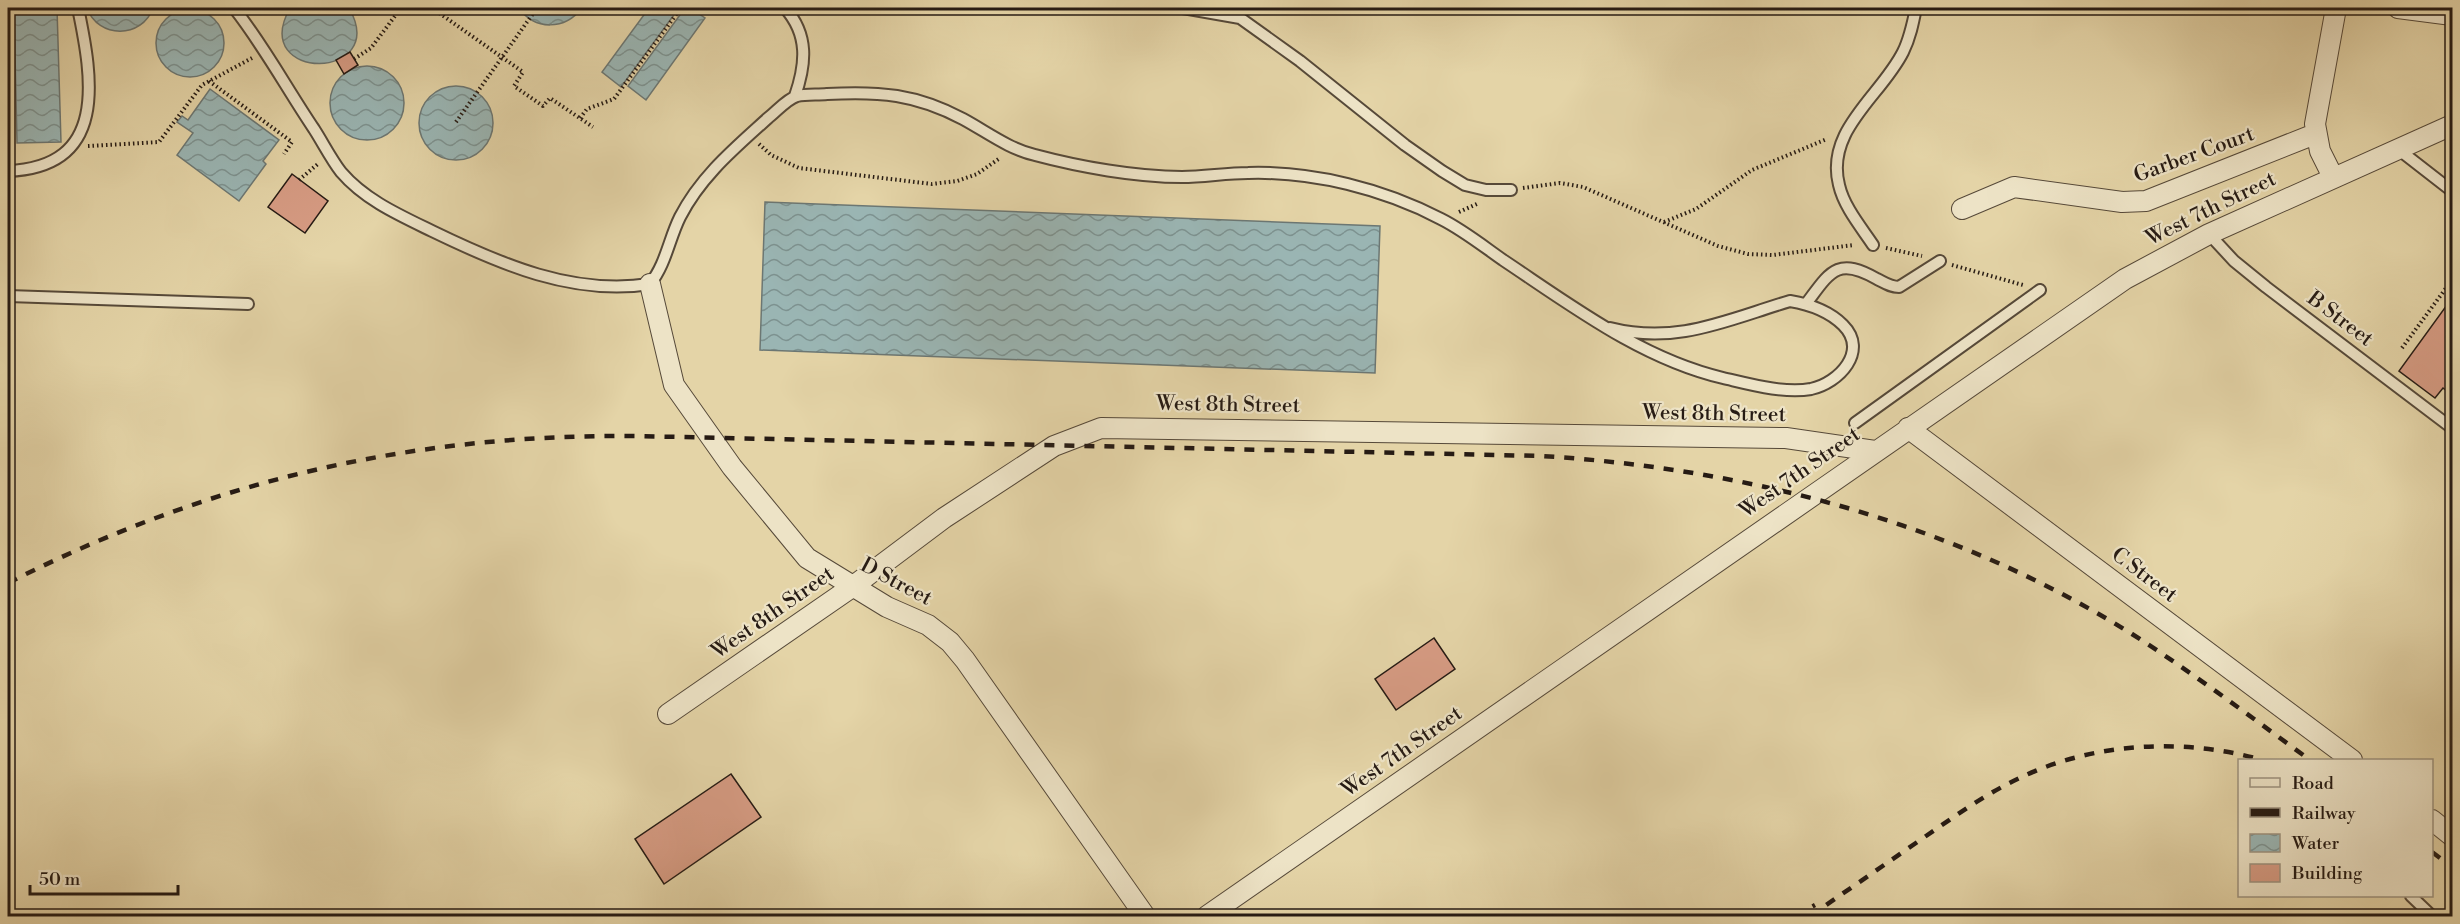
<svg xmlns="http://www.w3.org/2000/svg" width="2460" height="924" font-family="'Libre Bodoni',serif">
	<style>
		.water { fill: url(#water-waves); stroke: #6c7773; stroke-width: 1.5 }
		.building { fill: #d69b83; stroke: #261b14; stroke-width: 1.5 }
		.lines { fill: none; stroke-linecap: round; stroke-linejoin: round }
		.service-casing { stroke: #564939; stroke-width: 14 }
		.minor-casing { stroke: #564939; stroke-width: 22 }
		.path { stroke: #261b14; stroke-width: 4; stroke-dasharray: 1.5 3; stroke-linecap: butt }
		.service { stroke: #ede3c6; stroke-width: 10 }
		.minor { stroke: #ede3c6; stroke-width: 20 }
		.rail { stroke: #261b14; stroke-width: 4.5; stroke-dasharray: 10 10; stroke-linecap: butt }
		.labels { text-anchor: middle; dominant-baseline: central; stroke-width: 4.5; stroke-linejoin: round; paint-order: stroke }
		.street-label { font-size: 21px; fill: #261b14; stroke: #ede3c6 }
	</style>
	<defs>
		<pattern id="water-waves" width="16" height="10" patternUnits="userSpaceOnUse" patternTransform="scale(1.5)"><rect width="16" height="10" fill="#9ab5b3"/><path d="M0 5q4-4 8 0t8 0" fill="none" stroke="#7d9290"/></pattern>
	</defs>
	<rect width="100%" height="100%" fill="#e4d4a7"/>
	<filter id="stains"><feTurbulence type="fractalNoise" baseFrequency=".00333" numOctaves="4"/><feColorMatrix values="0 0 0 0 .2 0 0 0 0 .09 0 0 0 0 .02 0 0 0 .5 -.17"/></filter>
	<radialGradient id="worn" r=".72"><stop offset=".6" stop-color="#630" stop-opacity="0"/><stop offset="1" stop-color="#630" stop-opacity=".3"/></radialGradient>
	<path class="water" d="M8,8H10L14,143H8Z
		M14,8H57L61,142L17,143Z
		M87,8H153C142,39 98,39 87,8Z
		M290,8H349C391,81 248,83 290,8Z
		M519,8H582C565,30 535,31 519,8Z
		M649,8H679L621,87L602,72Z
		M685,8H690L705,18L646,100L628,86Z
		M156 43a34 34 0 1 1 68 0a34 34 0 1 1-68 0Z
		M330 103a37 37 0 1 1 74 0a37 37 0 1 1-74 0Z
		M419 123a37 37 0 1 1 74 0a37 37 0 1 1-74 0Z
		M210,89L279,140L263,161L266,164L239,201L177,155L193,133L177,122L182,116L188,120Z
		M765,202L1380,226L1375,373L760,350Z"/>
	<path class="building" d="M350,52L358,65L344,74L336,60Z
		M292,174L328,201L305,233L268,207Z
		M2452,298V395L2443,388L2435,398L2399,371Z
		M1434,638L1455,669L1396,710L1375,679Z
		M731,774L761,817L664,884L635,839Z"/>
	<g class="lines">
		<g class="service-casing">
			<path id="service" d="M234,8C264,46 287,89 314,129C323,143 331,159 341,172C365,200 399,215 432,231C500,264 573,296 650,284C666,264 669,239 680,217C701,176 735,148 768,118C777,111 787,99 797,96C806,94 818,95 827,94C879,91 916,94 963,119C987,132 1009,149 1035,155C1080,167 1136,177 1182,177C1204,177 1226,173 1248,173C1313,171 1384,189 1441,219C1463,230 1483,246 1503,260C1572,306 1642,359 1723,378C1749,384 1784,394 1811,389C1839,383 1869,351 1843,325C1829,311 1808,304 1790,301C1726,320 1677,345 1610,328
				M785,8C809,35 806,64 795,96
				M1183,8L1240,18L1300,61L1405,145L1442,171L1465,185L1486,190H1511
				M2398,149L2452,191
				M8,171C108,167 93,80 78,8
				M2209,234L2234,261L2266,287L2452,428
				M1873,245C1861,227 1844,207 1839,185C1825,130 1881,96 1903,52C1910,38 1913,23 1916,8
				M8,296L248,304
				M1806,304C1830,272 1837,256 1877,279C1885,283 1890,287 1899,287L1940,261
				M1855,423L2040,290
				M2411,896L2432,916"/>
		</g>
		<g class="minor-casing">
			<path id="minor" d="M2398,8L2452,15
				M2333,177L2320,151L2315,124L2336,8
				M1962,209L2014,187L2122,202L2146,201L2315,134
				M650,284L674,385L732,467L807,558L887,607L928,625L950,642L965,660L1145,916
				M1908,428L2352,760
				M668,714L852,587L944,518L1054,446L1101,428L1786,438L1875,451
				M2432,820L2452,836
				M1207,916L2125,279L2209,234L2452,125"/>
		</g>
		<path class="path" d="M432,8L523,72L514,86L543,106L550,98L593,127
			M354,59L371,48L401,8
			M209,81L292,142L284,154
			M580,118L587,109L614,99L681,8
			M456,122L537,8
			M759,144L771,155L799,168L932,184L957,181L977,174L1000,158
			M88,146L159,142L202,85L252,58
			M299,180L319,163
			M1523,188L1560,183L1583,187L1718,246L1748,254L1773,255L1854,245
			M1459,212L1479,203
			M1664,222L1696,209L1752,170L1827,139
			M1886,248L1922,256
			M1952,265L2023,285
			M2402,348L2452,280"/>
		<use href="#service" class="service"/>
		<use href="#minor" class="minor"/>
		<path class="rail" d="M8,583C209,481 410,434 635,436L1542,456C1750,469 1954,523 2132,634C2193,673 2251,717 2310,760
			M2432,852L2452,867
			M1795,916L1815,905
			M1810,916C1848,890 1887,863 1926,836C1958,814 1990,791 2026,775C2099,742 2186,738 2262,760"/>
	</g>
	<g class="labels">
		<g class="street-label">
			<text transform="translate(2194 155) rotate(-20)">Garber Court</text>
			<text transform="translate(2211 209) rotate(-26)">West 7th Street</text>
			<text transform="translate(2340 319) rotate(37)">B Street</text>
			<text transform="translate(1228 405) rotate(1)">West 8th Street</text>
			<text transform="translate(1714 414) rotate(1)">West 8th Street</text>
			<text transform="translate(1800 473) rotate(-35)">West 7th Street</text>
			<text transform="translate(2144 575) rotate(37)">C Street</text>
			<text transform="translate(896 582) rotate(28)">D Street</text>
			<text transform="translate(773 613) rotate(-35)">West 8th Street</text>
			<text transform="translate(1402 752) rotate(-35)">West 7th Street</text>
		</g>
	</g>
	<rect width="2460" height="924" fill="none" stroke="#e4d4a7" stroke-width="30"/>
	<rect x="9" y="9" width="2442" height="906" fill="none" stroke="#261b14" stroke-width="3"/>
	<rect x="15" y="15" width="2430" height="894" fill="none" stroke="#261b14" stroke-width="1.5"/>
	<rect x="2238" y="759" width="195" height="138" fill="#ede3c6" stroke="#9d937f" stroke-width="1.5"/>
	<rect x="2250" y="778" width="30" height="9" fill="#ede3c6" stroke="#9d937f" stroke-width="1.5"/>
	<text x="2292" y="789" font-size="18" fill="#261b14">Road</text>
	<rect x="2250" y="808" width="30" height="9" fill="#261b14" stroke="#9d937f" stroke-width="1.5"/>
	<text x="2292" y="819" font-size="18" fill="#261b14">Railway</text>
	<rect x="2250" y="834" width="30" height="18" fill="url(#water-waves)" stroke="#9d937f" stroke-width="1.5"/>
	<text x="2292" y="849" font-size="18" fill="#261b14">Water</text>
	<rect x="2250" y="864" width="30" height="18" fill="#d69b83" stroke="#9d937f" stroke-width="1.5"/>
	<text x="2292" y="879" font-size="18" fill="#261b14">Building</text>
	<path d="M30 885v9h148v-9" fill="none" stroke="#261b14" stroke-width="3"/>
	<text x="39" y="885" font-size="18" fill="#261b14" stroke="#ede3c6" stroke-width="4.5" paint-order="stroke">50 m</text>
	<rect width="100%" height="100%" filter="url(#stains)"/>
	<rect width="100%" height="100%" fill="url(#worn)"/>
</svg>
